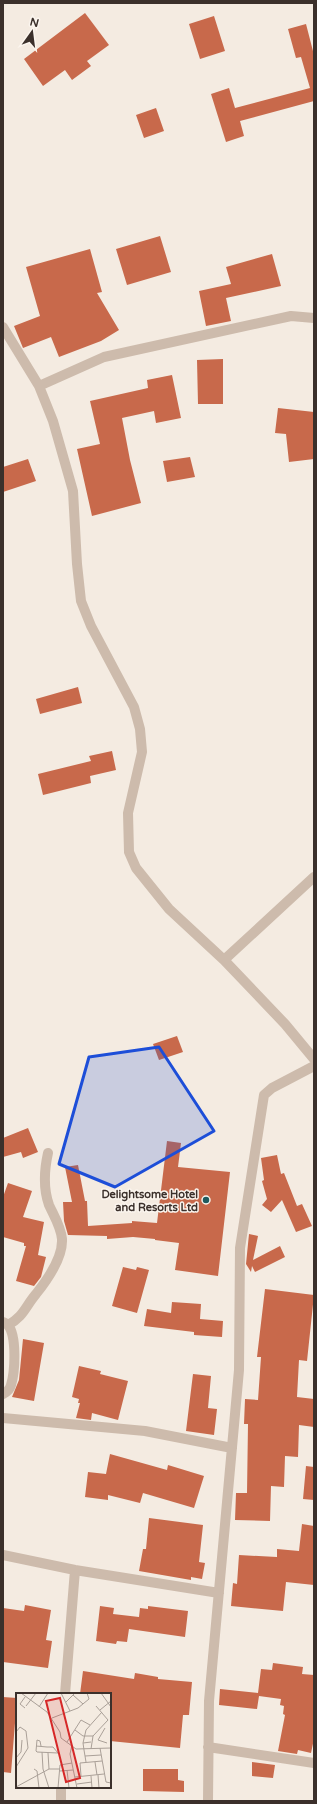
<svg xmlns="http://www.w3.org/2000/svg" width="317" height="1804" font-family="'Varela Round',sans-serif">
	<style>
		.building { fill: #c8694b }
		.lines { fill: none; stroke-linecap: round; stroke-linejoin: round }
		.street { stroke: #cdbbac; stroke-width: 10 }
		.marked { fill: #1d4ed8; fill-opacity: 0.2; stroke: #1d4ed8; stroke-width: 3; stroke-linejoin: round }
		.poi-dot { fill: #1f5a5e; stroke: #fbf5ee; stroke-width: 1.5 }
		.labels { text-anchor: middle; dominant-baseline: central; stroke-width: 3; stroke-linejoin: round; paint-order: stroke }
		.poi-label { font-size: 11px; font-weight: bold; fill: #3b302b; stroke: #fbf5ee; text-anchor: end }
		.inset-road { fill: none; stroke: #aaa098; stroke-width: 1 }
		.view { fill: #d62828; fill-opacity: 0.15; stroke: #d62828; stroke-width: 2 }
		.inset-edge { fill: none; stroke: #3b302b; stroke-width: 2 }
	</style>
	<rect width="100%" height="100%" fill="#f4ebe1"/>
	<path class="building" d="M85,13L109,45L87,61L91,66L72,80L65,70L43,86L24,59Z
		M214,16L225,51L200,59L189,24Z
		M306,24L314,55V101L240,121L244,136L226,142L211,94L229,88L235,108L310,88L301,57L296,58L288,29Z
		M156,108L164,131L144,138L136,115Z
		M160,236L171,272L127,285L116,249Z
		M90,249L102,292L97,293L119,330L101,341L59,357L51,337L23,348L14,326L40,316L26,267Z
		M272,254L281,286L226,298L231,321L206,326L199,291L231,284L226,267Z
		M223,359V404H198L197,360Z
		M172,375L181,418L156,423L154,411L122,418L130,460L141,503L92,516L77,449L100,444L90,401L148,388L147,380Z
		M278,408L314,412V459L289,462L286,434L275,433Z
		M190,457L195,477L167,482L163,461Z
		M28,459L36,481L3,492V467Z
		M78,687L82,703L40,714L36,699Z
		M112,751L116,770L90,776L91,783L43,795L38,774L91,761L89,756Z
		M177,1036L183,1052L159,1060L153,1044Z
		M28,1128L38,1152L23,1158L21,1152L3,1157V1138Z
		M167,1141L181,1143L178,1167L230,1172L218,1276L175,1270L179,1243L155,1240V1239L133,1237L107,1239V1236L68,1235L64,1221L63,1202H72L65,1167L78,1165L85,1201H87L88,1226L132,1223V1221L157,1223Z
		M277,1155L281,1174L284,1173L297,1206L302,1204L312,1226L296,1232L282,1200L271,1212L262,1205L267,1199L262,1181L264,1180L261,1158Z
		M8,1183L32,1191L23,1217L44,1222L38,1255L46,1257L41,1277L34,1286L16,1281L26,1246H24V1243L3,1237V1197Z
		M249,1234L258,1236L253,1260L280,1246L285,1257L255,1272L252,1266L251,1272L246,1264Z
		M123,1267L136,1270L137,1267L149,1270L137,1313L112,1306Z
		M265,1289L314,1295L307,1361L299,1360L297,1397L314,1399V1427L299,1425L298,1457L285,1456L284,1487L271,1486L270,1521L235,1520L236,1493H247L248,1424H244L245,1399L258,1400L261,1357H257Z
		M172,1302L201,1304L200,1319L223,1321L222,1337L194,1335V1332L144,1326L147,1309L171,1313Z
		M23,1339L44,1343L34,1401L12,1397L19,1380Z
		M79,1366L101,1371L100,1374L128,1381L118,1420L92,1413L91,1420L76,1418L80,1403H78L79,1399L72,1397Z
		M193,1374L211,1376L208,1408L217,1409L214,1435L186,1431Z
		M110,1454L167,1470L168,1465L204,1476L194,1508L143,1493L140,1503L108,1495V1500L85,1497L88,1472L106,1474Z
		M306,1466L314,1467V1500L303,1499Z
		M149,1518L203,1525L199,1562L205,1563L202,1579L191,1577V1580L139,1571L143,1549H146Z
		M302,1524L314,1526V1585L286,1582L283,1611L231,1606L233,1583L237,1584L239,1555L277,1557V1549L299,1551Z
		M25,1605L51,1610L46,1640L52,1641L48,1668L3,1662V1608L24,1611Z
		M100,1606L114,1608L113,1614L139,1617L140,1608L148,1609V1606L188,1611L185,1637L129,1629L127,1642L117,1641L116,1644L96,1641Z
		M273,1663L303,1667L302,1674L314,1675V1739L311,1753L298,1750L297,1754L278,1751L285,1715L283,1714L284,1706L280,1705L281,1699L259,1696L257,1709L219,1705L220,1689L258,1693L261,1669L272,1670Z
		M83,1671L134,1679L135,1673L158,1677V1679L192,1682L189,1715H183L180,1748L110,1741V1694H80Z
		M3,1697L17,1698L11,1773L3,1772Z
		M252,1762L275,1765L273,1778L252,1776Z
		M143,1769H178V1780L184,1781V1792L143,1791Z"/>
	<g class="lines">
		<path class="street" d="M3,327L39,386L53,421L73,491L77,564L81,601L91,626L134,707L140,729L142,752L128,813L129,852L136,868L169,909L224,960L285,1024L314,1059
			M39,386L104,357L291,316L314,318
			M224,960L314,877
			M3,1322C4,1322 8,1325 8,1325C17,1336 15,1372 11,1385C10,1389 7,1392 3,1394
			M8,1325C24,1316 25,1307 36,1294C48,1279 63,1258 62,1239C61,1227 54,1216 49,1205C43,1188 44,1171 48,1153
			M3,1418L145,1431L232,1448
			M3,1555L75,1570L219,1593
			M65,1694L75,1570
			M208,1747L314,1763
			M61,1801V1787
			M208,1801L209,1701L239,1370L240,1248L264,1095L272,1088L314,1066"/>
	</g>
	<path class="marked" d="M159,1047L214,1131L115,1187L59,1164L89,1057Z"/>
	<circle class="poi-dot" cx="206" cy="1200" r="4"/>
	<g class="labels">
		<g class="poi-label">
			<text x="198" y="1194">Delightsome Hotel<tspan x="198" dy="13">and Resorts Ltd</tspan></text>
		</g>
	</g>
	<g transform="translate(16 1693)">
		<rect width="95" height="95" fill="#f4ebe1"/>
		<path class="inset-road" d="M5,0L31,19L44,39L45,45L60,56L95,55M45,0L54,18M85,0L95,14M57,2L67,11M50,9L59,0M10,13L20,0M23,14L32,0M9,15L4,11L9,4M84,17L95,8M36,25L62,15L73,6L71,0M89,35L82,47L91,50M59,37L67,43H77M0,39L4,34L10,38L12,55L0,74M51,49L65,27L74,32M67,50L70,37L86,19M56,52L54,61L61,95M20,53L31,54H37L42,60L21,59L20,58L21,47L24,48L25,53M84,55L90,89L95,90M75,56L77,43L92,27L80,13M68,57L67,50L75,49M68,57L70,69M26,59L27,76L33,95M32,60L33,76M69,63L85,62M0,65L5,59L6,47M79,69L81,82M18,76L21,78L23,95M51,77L53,95M44,78L57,77M82,82L83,95M65,83L64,70L86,68M75,83L76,95M59,84L88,81M61,91L76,89M0,94L33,76H44M42,95L44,72L56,70"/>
		<path class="view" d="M44,5L64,85L50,89L30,8Z"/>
		<rect width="95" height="95" class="inset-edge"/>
	</g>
	<rect width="317" height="1804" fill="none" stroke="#3b302b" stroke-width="8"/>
	<g transform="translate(32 32) rotate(14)" stroke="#fbf5ee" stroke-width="3" paint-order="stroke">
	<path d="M0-3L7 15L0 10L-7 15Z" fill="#3b302b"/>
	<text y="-6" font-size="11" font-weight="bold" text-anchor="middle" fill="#3b302b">N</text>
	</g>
</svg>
